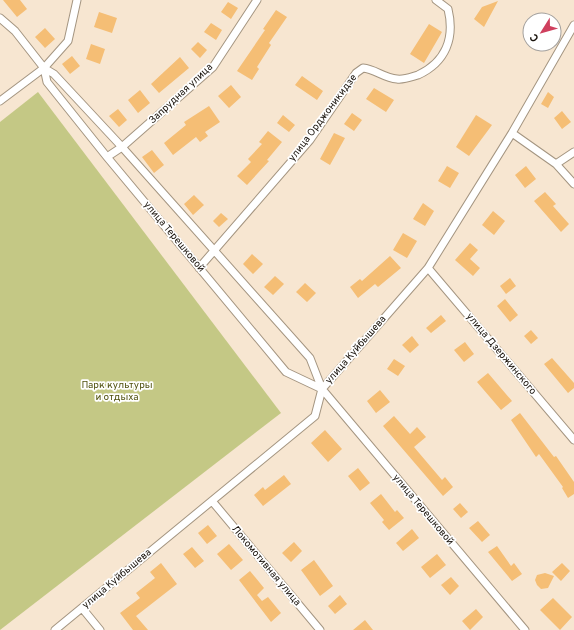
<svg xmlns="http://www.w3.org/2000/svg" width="574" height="630" font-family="Overpass,sans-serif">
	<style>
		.green { fill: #c4c885 }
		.building { fill: #f5be75 }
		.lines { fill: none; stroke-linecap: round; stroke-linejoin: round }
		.street-casing { stroke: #a49581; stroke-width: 9 }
		.street { stroke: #fff; stroke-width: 7 }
		.labels { text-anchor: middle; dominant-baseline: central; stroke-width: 3.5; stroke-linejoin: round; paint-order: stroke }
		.street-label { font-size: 10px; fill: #18120b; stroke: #fff }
		.park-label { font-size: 10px; fill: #50510f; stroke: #fff }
	</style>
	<rect width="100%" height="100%" fill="#f7e6d1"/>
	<path class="green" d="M38,92L281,413L0,630V122Z"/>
	<path class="building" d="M3,0H20L27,9L17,17Z
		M498,1L484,27L474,19L482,7Z
		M228,2L238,8L231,19L221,12Z
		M276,10L287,17L269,43L271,45L257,67L259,69L252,80L237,71L265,30L263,29Z
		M99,12L117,18L112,33L94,27Z
		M211,23L222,30L216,40L204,32Z
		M429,24L442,32L424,63L410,54Z
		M45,28L55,39L45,48L35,37Z
		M198,42L207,50L200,58L191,49Z
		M91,44L105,49L100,64L86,59Z
		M72,56L80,66L70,74L62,64Z
		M180,57L189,68L159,93L151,84Z
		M302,76L323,91L317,100L295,85Z
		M231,85L241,97L229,108L218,96Z
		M374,88L394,100L386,112L366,99Z
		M140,90L150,103L138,113L128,100Z
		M548,92L554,97L548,108L541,104Z
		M209,106L220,122L205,132L208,136L200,142L196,137L173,155L164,143L186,125L184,122Z
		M118,109L127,120L119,127L109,116Z
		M562,111L571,122L562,129L554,118Z
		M352,113L362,120L354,131L344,124Z
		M283,115L295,125L289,132L277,123Z
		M476,115L492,125L469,156L456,147Z
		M268,131L282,142L267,160L269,161L247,185L237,176L251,162L248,159L262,144L259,142Z
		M334,133L345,138L330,165L320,159Z
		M152,150L164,165L154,173L142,157Z
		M447,166L459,173L450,188L438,181Z
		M526,166L536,179L525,188L515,175Z
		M545,192L556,204L553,206L569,224L561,232L534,201Z
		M194,195L204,205L193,215L184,204Z
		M423,203L434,211L425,226L413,219Z
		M493,211L505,221L494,235L482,225Z
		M221,213L228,219L219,227L213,221Z
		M403,233L417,241L407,258L393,250Z
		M470,243L478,250L470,259L480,268L473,276L455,260Z
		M252,254L263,264L253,274L243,264Z
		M390,256L401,268L378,287L375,284L358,298L350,287L360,279L362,281Z
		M275,276L284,284L273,295L264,287Z
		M510,278L516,286L506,294L500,286Z
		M305,283L316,293L307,302L296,292Z
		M505,299L518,315L510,322L497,306Z
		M441,315L446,321L431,333L426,328Z
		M531,330L538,338L531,344L524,336Z
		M412,336L419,345L410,353L402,345Z
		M465,342L474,354L464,362L454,350Z
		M552,358L574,383V388L568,393L544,364Z
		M394,359L405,366L398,376L387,369Z
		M488,373L512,401L501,410L477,382Z
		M380,390L390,402L376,413L367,401Z
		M520,413L554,457L556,456L574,482V494L568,498L562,488L563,487L539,454L536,457L511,420Z
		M394,416L410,434L417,427L426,437L414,447L442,480L445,477L453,487L443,496L383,426Z
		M325,430L342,449L328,462L311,443Z
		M358,468L370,483L360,491L348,476Z
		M284,475L291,484L263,506L254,495L263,487L265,490Z
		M381,494L395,512L397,510L404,518L389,530L382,522L384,520L370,503Z
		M460,503L468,512L461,518L453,509Z
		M478,521L490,535L482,542L469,528Z
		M208,525L217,536L207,544L198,533Z
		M412,529L419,538L403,551L396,543Z
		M294,542L302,551L291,562L282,553Z
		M229,544L243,560L231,570L217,554Z
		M497,546L511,566L514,563L522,574L512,581L488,552Z
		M192,547L204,561L195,568L183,554Z
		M437,554L446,565L430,578L421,567Z
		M314,560L333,586L320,596L301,570Z
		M161,563L177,584L136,616L148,630H133L120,613L140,598L136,593L155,578L150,572Z
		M562,563L570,571L561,581L552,572Z
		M250,571L264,588L257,595L262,601L268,597L281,613L271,622L239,580Z
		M545,573L554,576L548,588L541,589L537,585L535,580L537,575Z
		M451,577L459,586L450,595L441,585Z
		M340,595L347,604L335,614L328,606Z
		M553,598L572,617L560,630L540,610Z
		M476,609L483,617L470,630L462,621Z
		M365,620L373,630H353Z"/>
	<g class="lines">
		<g class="street-casing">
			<path id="street" d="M0,18L15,31L44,68L54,74L122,147L310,358L322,389L525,630
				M44,68L47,82L107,157L286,372L322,389
				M0,101L44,68L68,41L77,0
				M512,133L556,164L574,184
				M107,157L122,147L213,67L257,0
				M556,164L574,152
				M199,268L310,140L356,73L363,68C375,69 384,78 397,79C404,80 411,77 418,75C446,62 455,38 448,9L436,0
				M428,268L574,440
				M212,501L320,630
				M82,608L100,630
				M55,630L315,416L322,389L428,268L512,133L574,25"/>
		</g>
		<use href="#street" class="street"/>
	</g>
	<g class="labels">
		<g class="street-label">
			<text transform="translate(181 94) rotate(-43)">Запрудная улица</text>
			<text transform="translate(323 118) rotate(-53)">улица Орджоникидзе</text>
			<text transform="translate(174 237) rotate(50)">улица Терешковой</text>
			<text transform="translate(356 350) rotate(-49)">улица Куйбышева</text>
			<text transform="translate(501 354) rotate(50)">улица Дзержинского</text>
			<text transform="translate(423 510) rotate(50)">улица Терешковой</text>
			<text transform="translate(266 566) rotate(50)">Локомотивная улица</text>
			<text transform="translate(117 579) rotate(-40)">улица Куйбышева</text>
		</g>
		<g class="park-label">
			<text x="117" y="385">Парк культуры<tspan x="117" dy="12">и отдыха</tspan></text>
		</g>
	</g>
	<g transform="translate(542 32) rotate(233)"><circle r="19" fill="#ffffff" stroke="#a3a09d"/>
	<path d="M0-3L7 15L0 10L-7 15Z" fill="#cf405e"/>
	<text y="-6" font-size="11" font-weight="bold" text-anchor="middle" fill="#18120b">С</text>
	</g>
</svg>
